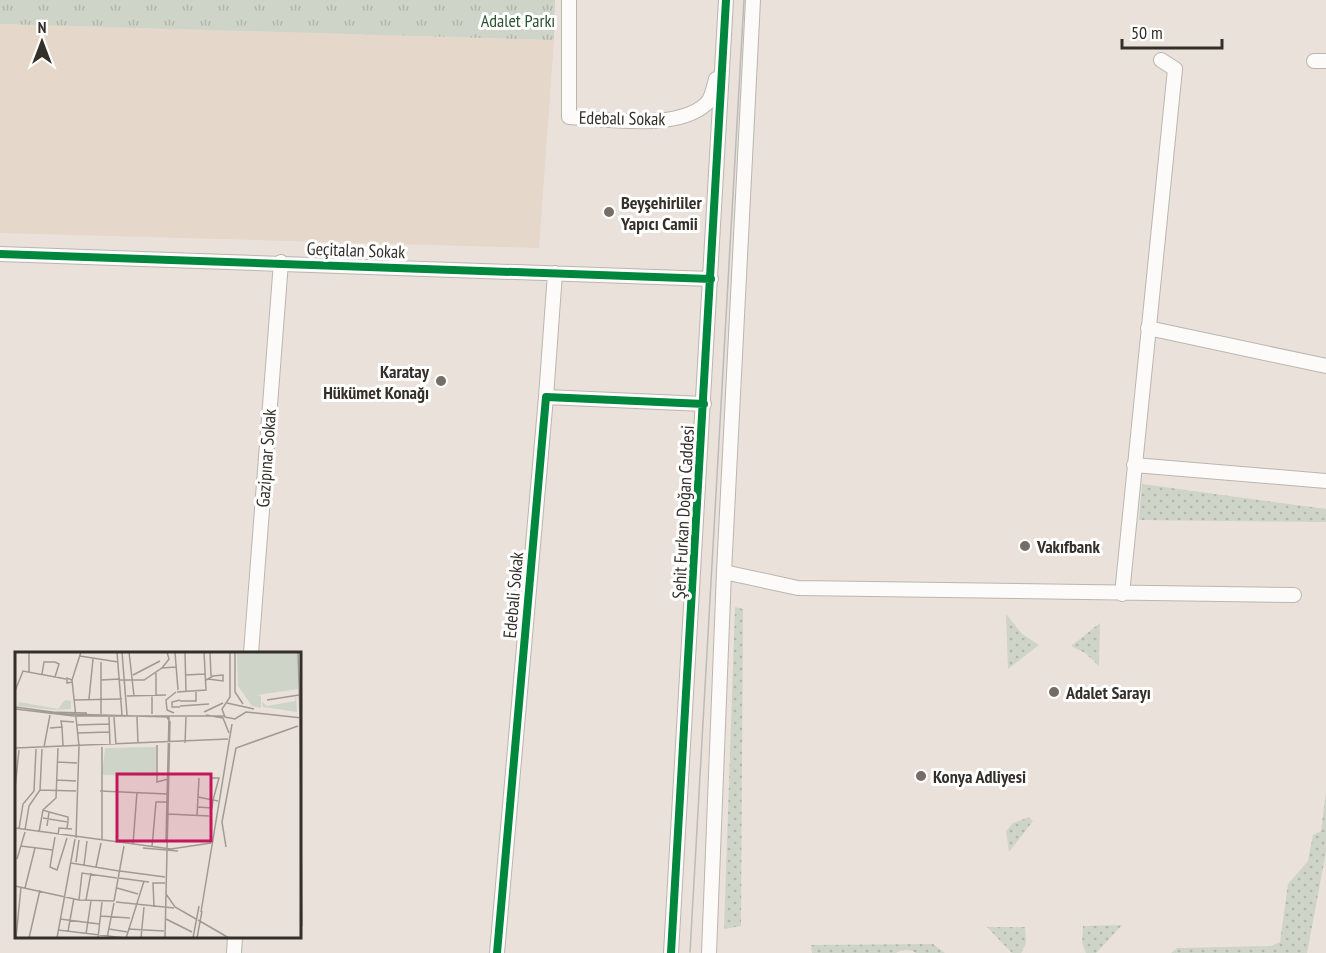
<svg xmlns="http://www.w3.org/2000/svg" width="1326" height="953" font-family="'PT Sans Narrow',sans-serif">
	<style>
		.built { fill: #e5d7c9 }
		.grass { fill: url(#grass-dots) }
		.park { fill: url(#park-tufts) }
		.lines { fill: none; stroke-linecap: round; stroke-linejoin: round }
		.minor-casing { stroke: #bbb5af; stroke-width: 16 }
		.minor { stroke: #fcfbf9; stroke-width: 14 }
		.tram { stroke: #bbbab8; stroke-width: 1.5 }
		.cycleway-casing { stroke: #fff; stroke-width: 11 }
		.cycleway { stroke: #00873e; stroke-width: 8 }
		.poi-dot { fill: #746e67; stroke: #fff; stroke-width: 2 }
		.labels { text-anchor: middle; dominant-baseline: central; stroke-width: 6; stroke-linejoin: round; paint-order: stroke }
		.park-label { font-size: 18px; fill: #2d5430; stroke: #fff }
		.street-label { font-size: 18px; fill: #342f29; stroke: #fff }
		.poi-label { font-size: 18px; font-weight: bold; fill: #342f29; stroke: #fff; text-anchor: start }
		.inset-road { fill: none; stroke: #a19a93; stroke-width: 1.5 }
		.view { fill: #c2185b; fill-opacity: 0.15; stroke: #c2185b; stroke-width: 3 }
		.inset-edge { fill: none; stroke: #342f29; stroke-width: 3 }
	</style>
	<defs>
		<pattern id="grass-dots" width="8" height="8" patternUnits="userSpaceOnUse" patternTransform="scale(1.5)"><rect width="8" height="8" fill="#ced4c8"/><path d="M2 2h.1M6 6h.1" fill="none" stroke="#b2b6ac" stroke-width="1.8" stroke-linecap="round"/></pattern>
		<pattern id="park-tufts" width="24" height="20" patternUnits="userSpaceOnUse" patternTransform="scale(1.5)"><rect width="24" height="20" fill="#ced4c8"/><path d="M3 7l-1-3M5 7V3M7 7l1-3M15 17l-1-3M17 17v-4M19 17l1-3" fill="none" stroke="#b2b6ac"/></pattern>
	</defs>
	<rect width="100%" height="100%" fill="#eae2da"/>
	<path class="built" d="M0,24L554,40L539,248L0,233Z"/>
	<path class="grass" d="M1142,484L1326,509V522L1139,520Z
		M735,607L743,609L741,926L724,929Z
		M1006,614L1022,634L1039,645L1008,669Z
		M1100,623L1099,666L1085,653L1071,646Z
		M1326,791V852L1307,953H1171L1177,948L1271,946L1280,942L1288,884L1308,861L1313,835L1321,831Z
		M1029,817L1033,821L1009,852L1006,831L1013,823Z
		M1122,925L1096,953H1086L1082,943L1083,926Z
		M987,927H1025L1026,943L1021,953H1012Z
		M933,944L945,953H916C911,949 901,949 896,953H812L811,945Z"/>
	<path class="park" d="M0,0H555L554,40L0,24Z"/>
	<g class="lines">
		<g class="minor-casing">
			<path id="minor" d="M569,0V117C606,119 677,131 706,104C712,99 714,86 716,79
				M1314,61H1326
				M0,254L711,279
				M1148,328L1326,366
				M546,397L555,273
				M1134,465L1326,481
				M724,572L798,588L1294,595
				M1122,594L1175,69L1161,60
				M251,653L281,262
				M234,953L235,936
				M497,953L546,397L704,404
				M671,953L726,0
				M709,953L724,572L753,0"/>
		</g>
		<use href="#minor" class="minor"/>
		<path class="tram" d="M690,952L744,0"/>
		<g class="cycleway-casing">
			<path id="cycleway" d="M0,254L711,279
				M497,953L546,397L704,404
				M671,953L726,0"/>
		</g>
		<use href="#cycleway" class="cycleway"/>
	</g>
	<g class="poi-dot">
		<circle cx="609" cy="212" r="6"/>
		<circle cx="441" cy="381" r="6"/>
		<circle cx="1025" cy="546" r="6"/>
		<circle cx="1054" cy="692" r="6"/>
		<circle cx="921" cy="776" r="6"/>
	</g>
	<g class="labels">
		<g class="park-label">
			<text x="518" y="20">Adalet Parkı</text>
		</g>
		<g class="street-label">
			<text transform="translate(622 118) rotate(1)">Edebalı Sokak</text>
			<text transform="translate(356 250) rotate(2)">Geçitalan Sokak</text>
			<text transform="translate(266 458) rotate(-86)">Gazipınar Sokak</text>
			<text transform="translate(683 512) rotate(-87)">Şehit Furkan Doğan Caddesi</text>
			<text transform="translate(513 595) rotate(-85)">Edebali Sokak</text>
		</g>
		<g class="poi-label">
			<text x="621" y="202">Beyşehirliler<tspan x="621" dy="21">Yapıcı Camii</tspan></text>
			<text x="429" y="371" text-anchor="end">Karatay<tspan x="429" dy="21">Hükümet Konağı</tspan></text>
			<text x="1037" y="546">Vakıfbank</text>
			<text x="1066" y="692">Adalet Sarayı</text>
			<text x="933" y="776">Konya Adliyesi</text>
		</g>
	</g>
	<g transform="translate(15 652)">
		<rect width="286" height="286" fill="#eae2da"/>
		<path d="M281,44L282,60L248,55L247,50L252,54L280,49ZM50,48L56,49V57L39,58L3,54L4,50L43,57Z" fill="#ced4c8"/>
		<path d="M222,0H283V37L242,43L246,44V56L237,54L223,34ZM141,95V124L87,123L90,96Z" fill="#ced4c8"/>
		<path class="inset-road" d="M102,0L107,63M107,0L112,63M114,0L119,44M160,0L163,38M170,0L171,40M195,0L196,24M215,0V45L207,57L210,65L220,67L231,60L287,66M220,0V40L228,52M283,0L285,66M65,4L103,10M86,10V62M147,16L154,7L152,0M14,20V0M141,21V43M27,22L29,10H40L44,12L40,25M118,23L145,9M170,23L190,22M57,28L66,0M86,28L105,27M105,28H129L147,16L161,15M191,28L198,24L208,23V29L193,27M57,30L52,31V26L57,28L64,94L61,186M0,39L8,19L51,27M162,40L191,38L189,0M137,43V62M112,44L151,43M74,47L78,7M59,48L107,47M165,48L157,50V55H165M252,48L284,43M165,49H181V40M212,51L239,57M165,54L194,52M0,55L52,62L154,65L151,189M0,57L59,64H209M33,60L72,61M189,60L208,51M159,61L152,58L151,48L161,40M191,63L208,66L214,81M94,65L95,93M99,65L101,93M122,65L123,92M285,66L287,274M61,73L94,72M47,75L46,69L59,70M35,76L47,75L48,94M62,81L94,80M170,91L171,65M142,93V130L153,127M29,95L35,63M0,96L213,87M42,110L62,111M195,126H204L198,148L203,149M41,128L61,129M0,136L4,98M25,138L61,139M85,139L152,142M182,155L197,156L198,148L183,145M28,158L34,160L32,174M34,160L53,165V169M153,162L194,164M182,164L184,126M28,166L53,170L52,176M0,176L156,197L196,191M4,177L8,152L19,139L21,97M10,178L14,154L25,138L27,97M24,180L28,158L41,146L43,96M43,183L44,176L57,177M40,185L35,215L42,218L52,186M87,188V95M118,192L122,140M6,194L38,198M137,195L141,150H152M211,195L207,170L221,96L283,74M128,196L163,199M152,197L153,161M2,207L10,180M61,210L64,188M56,211L104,219M69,213L72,189M81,215L86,191M105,219L150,225M104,226L134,230M0,234L64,248L99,249M10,236L20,196M102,236L123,242M151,242L160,255L181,267M64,248L67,221L102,226M71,248L76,221M99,249L109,194M101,250L159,256M139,255L138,231H150M186,260L217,72M85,264L115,266M45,267L84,272M151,267L177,280M183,268L214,286M94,277L113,280L111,286M113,277L149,279M43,278L110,286M53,279L59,246M113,280L129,229M71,282L76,249M1,286L6,235M14,286L25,238M42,286L60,187M83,286L87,250M92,286L99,251M126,286L129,255M150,286L155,70L152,65M178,286L184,254M182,286L187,259"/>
		<path class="view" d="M102,122H196V189H102Z"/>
		<rect width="286" height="286" class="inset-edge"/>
	</g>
	<g transform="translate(42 42)" stroke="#ffffff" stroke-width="4.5" paint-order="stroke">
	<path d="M0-4.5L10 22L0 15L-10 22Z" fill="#342f29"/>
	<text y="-9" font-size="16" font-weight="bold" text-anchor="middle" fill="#342f29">N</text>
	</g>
	<path d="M1122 39v9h100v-9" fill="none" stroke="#342f29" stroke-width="3"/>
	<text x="1131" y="39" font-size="18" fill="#342f29" stroke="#ffffff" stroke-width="4.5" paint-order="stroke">50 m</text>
</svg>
